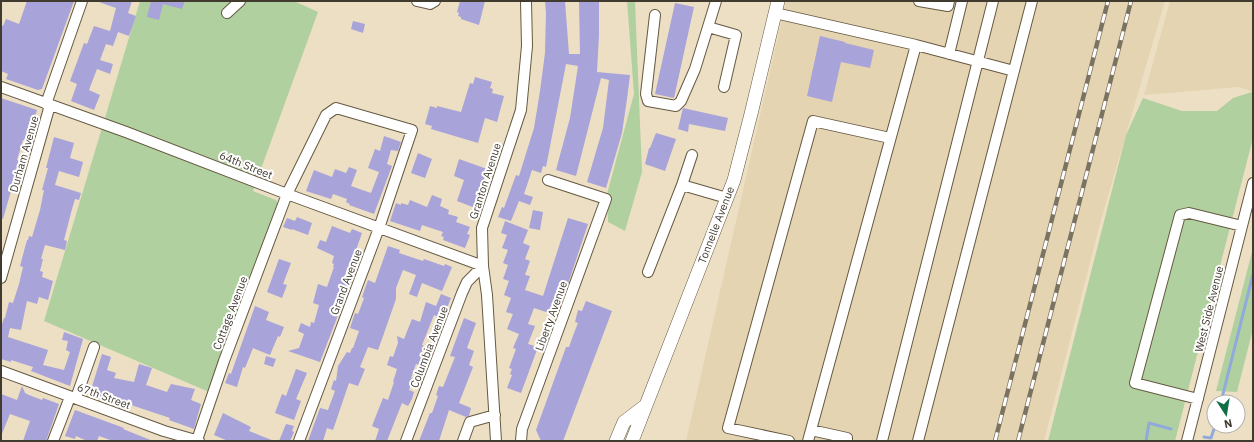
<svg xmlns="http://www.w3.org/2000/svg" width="1254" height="442" font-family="'IBM Plex Sans',sans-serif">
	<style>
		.built { fill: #e5d4b2 }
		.green { fill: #b1d09f }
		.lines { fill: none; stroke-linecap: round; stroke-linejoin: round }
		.stream { stroke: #91aadc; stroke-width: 3 }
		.building { fill: #a8a3d8 }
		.minor-casing { stroke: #655942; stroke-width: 12 }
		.major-casing { stroke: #655942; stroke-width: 14 }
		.minor { stroke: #fff; stroke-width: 10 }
		.major { stroke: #fff; stroke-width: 13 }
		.rail-casing { stroke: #7b7362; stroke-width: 4.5 }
		.rail { stroke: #fff; stroke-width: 3; stroke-dasharray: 9; stroke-linecap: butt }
		.labels { text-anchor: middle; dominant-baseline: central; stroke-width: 4; stroke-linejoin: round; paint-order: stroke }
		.street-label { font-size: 11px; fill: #403a2f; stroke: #fff }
	</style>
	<rect width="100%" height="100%" fill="#eddfc4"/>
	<path class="built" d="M786,1H1165L1101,220L1044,441H686Z
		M1170,1H1253V92L1239,87L1144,95Z"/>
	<path class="green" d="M140,1H294L318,12L253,191L276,200L278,205L209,392L44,321Z
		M627,1H635L642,172L625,231L608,222L607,194L634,94Z
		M1252,92L1253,138L1175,441H1048L1126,135L1143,98L1182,111H1217L1233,98Z
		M1253,248V329L1237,392L1216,391Z"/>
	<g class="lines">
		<path class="stream" d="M1221,402L1253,274
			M1204,437L1211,438L1215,426
			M1146,441L1149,423L1171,429"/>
	</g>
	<path class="building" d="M27,1H74L42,89L38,90L6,79L8,74L1,71V25L3,26L6,19L19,24Z
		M99,1H132L128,13L136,16L129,36L118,32L113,46L106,44L100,60L113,64L110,74L97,69L89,90L100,95L94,110L71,101L77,84L70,81L84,43L87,44L94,26L110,31L116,8L99,2Z
		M151,1H185L182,9L163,4L159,20L147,17Z
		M460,1H485L479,25L461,19V17L458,16L459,13L457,12Z
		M545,1H565L569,54H580L579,1H599V35L597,72L630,75L627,99L622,133L606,188L587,182L603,128L609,80L601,78L576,176L556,170L570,118L578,66L566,64L546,167L543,166L541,173L532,170L524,194L533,197L530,205L519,201L511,221L498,217L502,207L504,208L516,175L519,176L534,128L540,91L545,53L546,13Z
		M675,3L694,7L674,98L655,94Z
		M353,21L365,24L363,33L351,29Z
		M820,36L845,42V43L874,50L870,68L841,62L832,102L807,96Z
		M475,77L492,82L490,88L493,89L492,93L504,96L497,122L485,118L478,143L431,129L432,126L425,124L430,106L437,108V106L461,112L470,83L473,84Z
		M1,98L37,110L32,126H29L25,140H23L17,160L21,161L15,184L18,185L16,192L11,191L3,219L1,218Z
		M683,108L728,118L725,131L689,124L688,132L678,129Z
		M656,133L676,139L665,171L645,164L649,148H650Z
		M384,136L401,142L398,151L391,150L387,164L392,166L374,214L349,205L350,204L346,202L347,199L333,194L331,199L306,191L314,170L332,177L335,169L346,173L349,167L357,170L351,186L371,193L379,172L368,168L375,149L380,151Z
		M54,137L74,143L70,158L83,162L79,177L59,171L55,185L81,193L79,200L75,199L72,209L64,240L67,241L65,250L45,245L41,259H43L40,271L43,272L42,277L53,281L48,300L39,297L37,304L27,301L21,330L10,328L8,337L48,350L43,365L64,370L70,352L66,350L68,341L62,340L64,332L83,339L70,386L31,371L33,367L11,360V362L1,359V327L4,318H5L9,302L13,303L19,284L23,267L20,266L27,240H28L29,236L32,237L40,210L44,190H42L48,168H46Z
		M418,153L432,159L425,178L411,173Z
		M459,159L487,169L479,196V198L482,199L478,209L457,201L464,180L454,176Z
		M432,195L442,199L440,206L449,210L448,214L458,217L456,222L470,227L467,234L470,235L465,248L443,240L444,237L441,236L443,232L422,225L420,231L390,221L396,203L401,205V203L408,205L410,200L427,207Z
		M533,210L543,212L540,230L529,228Z
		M297,217L312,223L308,235L292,229V230L283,227L287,218L295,221Z
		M568,218L588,224L567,287L563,298L561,297L555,315L534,308L528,324L535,326L528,344L538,347L521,393L507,388L512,375L510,374L512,369L509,368L516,349L513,348L519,334L507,329L513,314L506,312L511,298L504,295L509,281L503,279L508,265L503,263L508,250L502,248L507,235L501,233L505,221L528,230L523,243L530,246L525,259L530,261L525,275L530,276L525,290L543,296Z
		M332,226L350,233L352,229L362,233L355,253L358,254L349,277L351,278L350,284L320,362L288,351L299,348L304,334L298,331L301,323L310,327L311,322L314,323L319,305L313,303L318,284L327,287L334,267H333L334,264L332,263L334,256L317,248L320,240L326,242Z
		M388,246L400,250L399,253L423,261L424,259L444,266L445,264L452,267L442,291L422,283L417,297L409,294L416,275L403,270L396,288V299L382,339L378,350L368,347L360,367L365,369L358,386L349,383L333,430L327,428L323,441H308L320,408L328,410L335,391L331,389L334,380L336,381L338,366L347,352L350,353L352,348H353L359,331L350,328L355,313L358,314L363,301L364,298L362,297L368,280L375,283Z
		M279,259L291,263L283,284L287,285L282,298L267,292Z
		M441,294L451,298L445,313L443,312L441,318L434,315L422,345L424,346L420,357L424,359L421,366L416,364L411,378L413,379L409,390L414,392L412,399L408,406L402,403L387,441H375L379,429L372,426L383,398L388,400L394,382H393L397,369L387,365L390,356L393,357L398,343L397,336L404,339L412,319L420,322L426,302L436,306Z
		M586,301L612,311L563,441H541L536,430L566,347H569L574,333L578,323L575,322L578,310L582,311Z
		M255,306L269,312L266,320L284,327L280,337L278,336L270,355L253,348L245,368L243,367L237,387L225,383L229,373L231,374Z
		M464,318L476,323L467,348L474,351L469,365L473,367L459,403L471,408L469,416L466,417L449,410L439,441H419L430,413H432L438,396L436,395L439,386L443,387L455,357L450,356Z
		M102,354L111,357L107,370L116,373L114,378L134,382L139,364L152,368L146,385L167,392L171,384L195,389L191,400L201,404L194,429L169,420L170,418L128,404L127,406L90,393Z
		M266,356L276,359L273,367L264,364Z
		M296,369L307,373L296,399L301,401L294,420L275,413L282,394L286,396Z
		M22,386L25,393L29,395L42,400L43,398L59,404L46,441H23L30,421L10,414L1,436V394L17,400Z
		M75,410L124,428L123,429L153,441H113L99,436L97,441H87L76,436L75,439L65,436Z
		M223,413L251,427L249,431L274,441H228L214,435Z
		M286,424L294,426L292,431L294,432L290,441H279Z"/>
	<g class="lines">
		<g class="minor-casing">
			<path id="minor" d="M417,1L430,4L435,1
				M716,1L708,27L736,35L724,87
				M919,1L948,6L949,1
				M227,13L240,1
				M775,13L916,45L1014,71
				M655,15L646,94L648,101L676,106L681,101L695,69L708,27
				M949,54L962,1
				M1,87L126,132L287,194L483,266
				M46,104L82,1
				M682,185L692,155
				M648,272L682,185L727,198
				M1,278L50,105
				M1,371L164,431L199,441
				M76,398L94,347
				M1198,399L1135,383L1180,215L1189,213L1242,226
				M811,430L847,438V441
				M197,440L224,361L287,194L326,115L336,108L412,130L379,228L299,441
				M53,441L70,397
				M406,441L462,293L467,282L483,266
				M463,441L470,422L495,415
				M496,441L487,295L483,266L482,228L521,110L527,46L526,1
				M521,441L522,429L606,199L548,180
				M789,441L728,428L813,121L890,138
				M808,441L916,45
				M882,441L993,1
				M918,441L1032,1
				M1187,441L1253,183"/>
		</g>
		<g class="major-casing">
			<path id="major" d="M616,441L624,422L645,406
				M632,441L734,180L751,114L778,1"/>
		</g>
		<use href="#minor" class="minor"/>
		<use href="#major" class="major"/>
		<g class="rail-casing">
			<path id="rail" d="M995,441L1108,1
				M1018,441L1131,1"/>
		</g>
		<use href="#rail" class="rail"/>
	</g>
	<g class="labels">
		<g class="street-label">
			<text transform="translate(24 154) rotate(-74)">Durham Avenue</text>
			<text transform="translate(246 165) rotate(22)">64th Street</text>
			<text transform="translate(485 181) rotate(-72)">Granton Avenue</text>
			<text transform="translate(716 225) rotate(-69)">Tonnelle Avenue</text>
			<text transform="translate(346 282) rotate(-69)">Grand Avenue</text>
			<text transform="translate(1209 309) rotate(-76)">West Side Avenue</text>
			<text transform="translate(230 313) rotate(-69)">Cottage Avenue</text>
			<text transform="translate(551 316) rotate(-70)">Liberty Avenue</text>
			<text transform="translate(429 347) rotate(-69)">Columbia Avenue</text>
			<text transform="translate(104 396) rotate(20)">67th Street</text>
		</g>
	</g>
	<rect width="1254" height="442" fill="none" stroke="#403a2f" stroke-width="4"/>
	<g transform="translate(1226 414) rotate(168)"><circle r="19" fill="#ffffff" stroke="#b3b0ac"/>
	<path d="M0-3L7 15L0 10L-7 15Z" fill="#0e6f44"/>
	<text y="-6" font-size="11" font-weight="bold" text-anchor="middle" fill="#403a2f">N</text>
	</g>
</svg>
